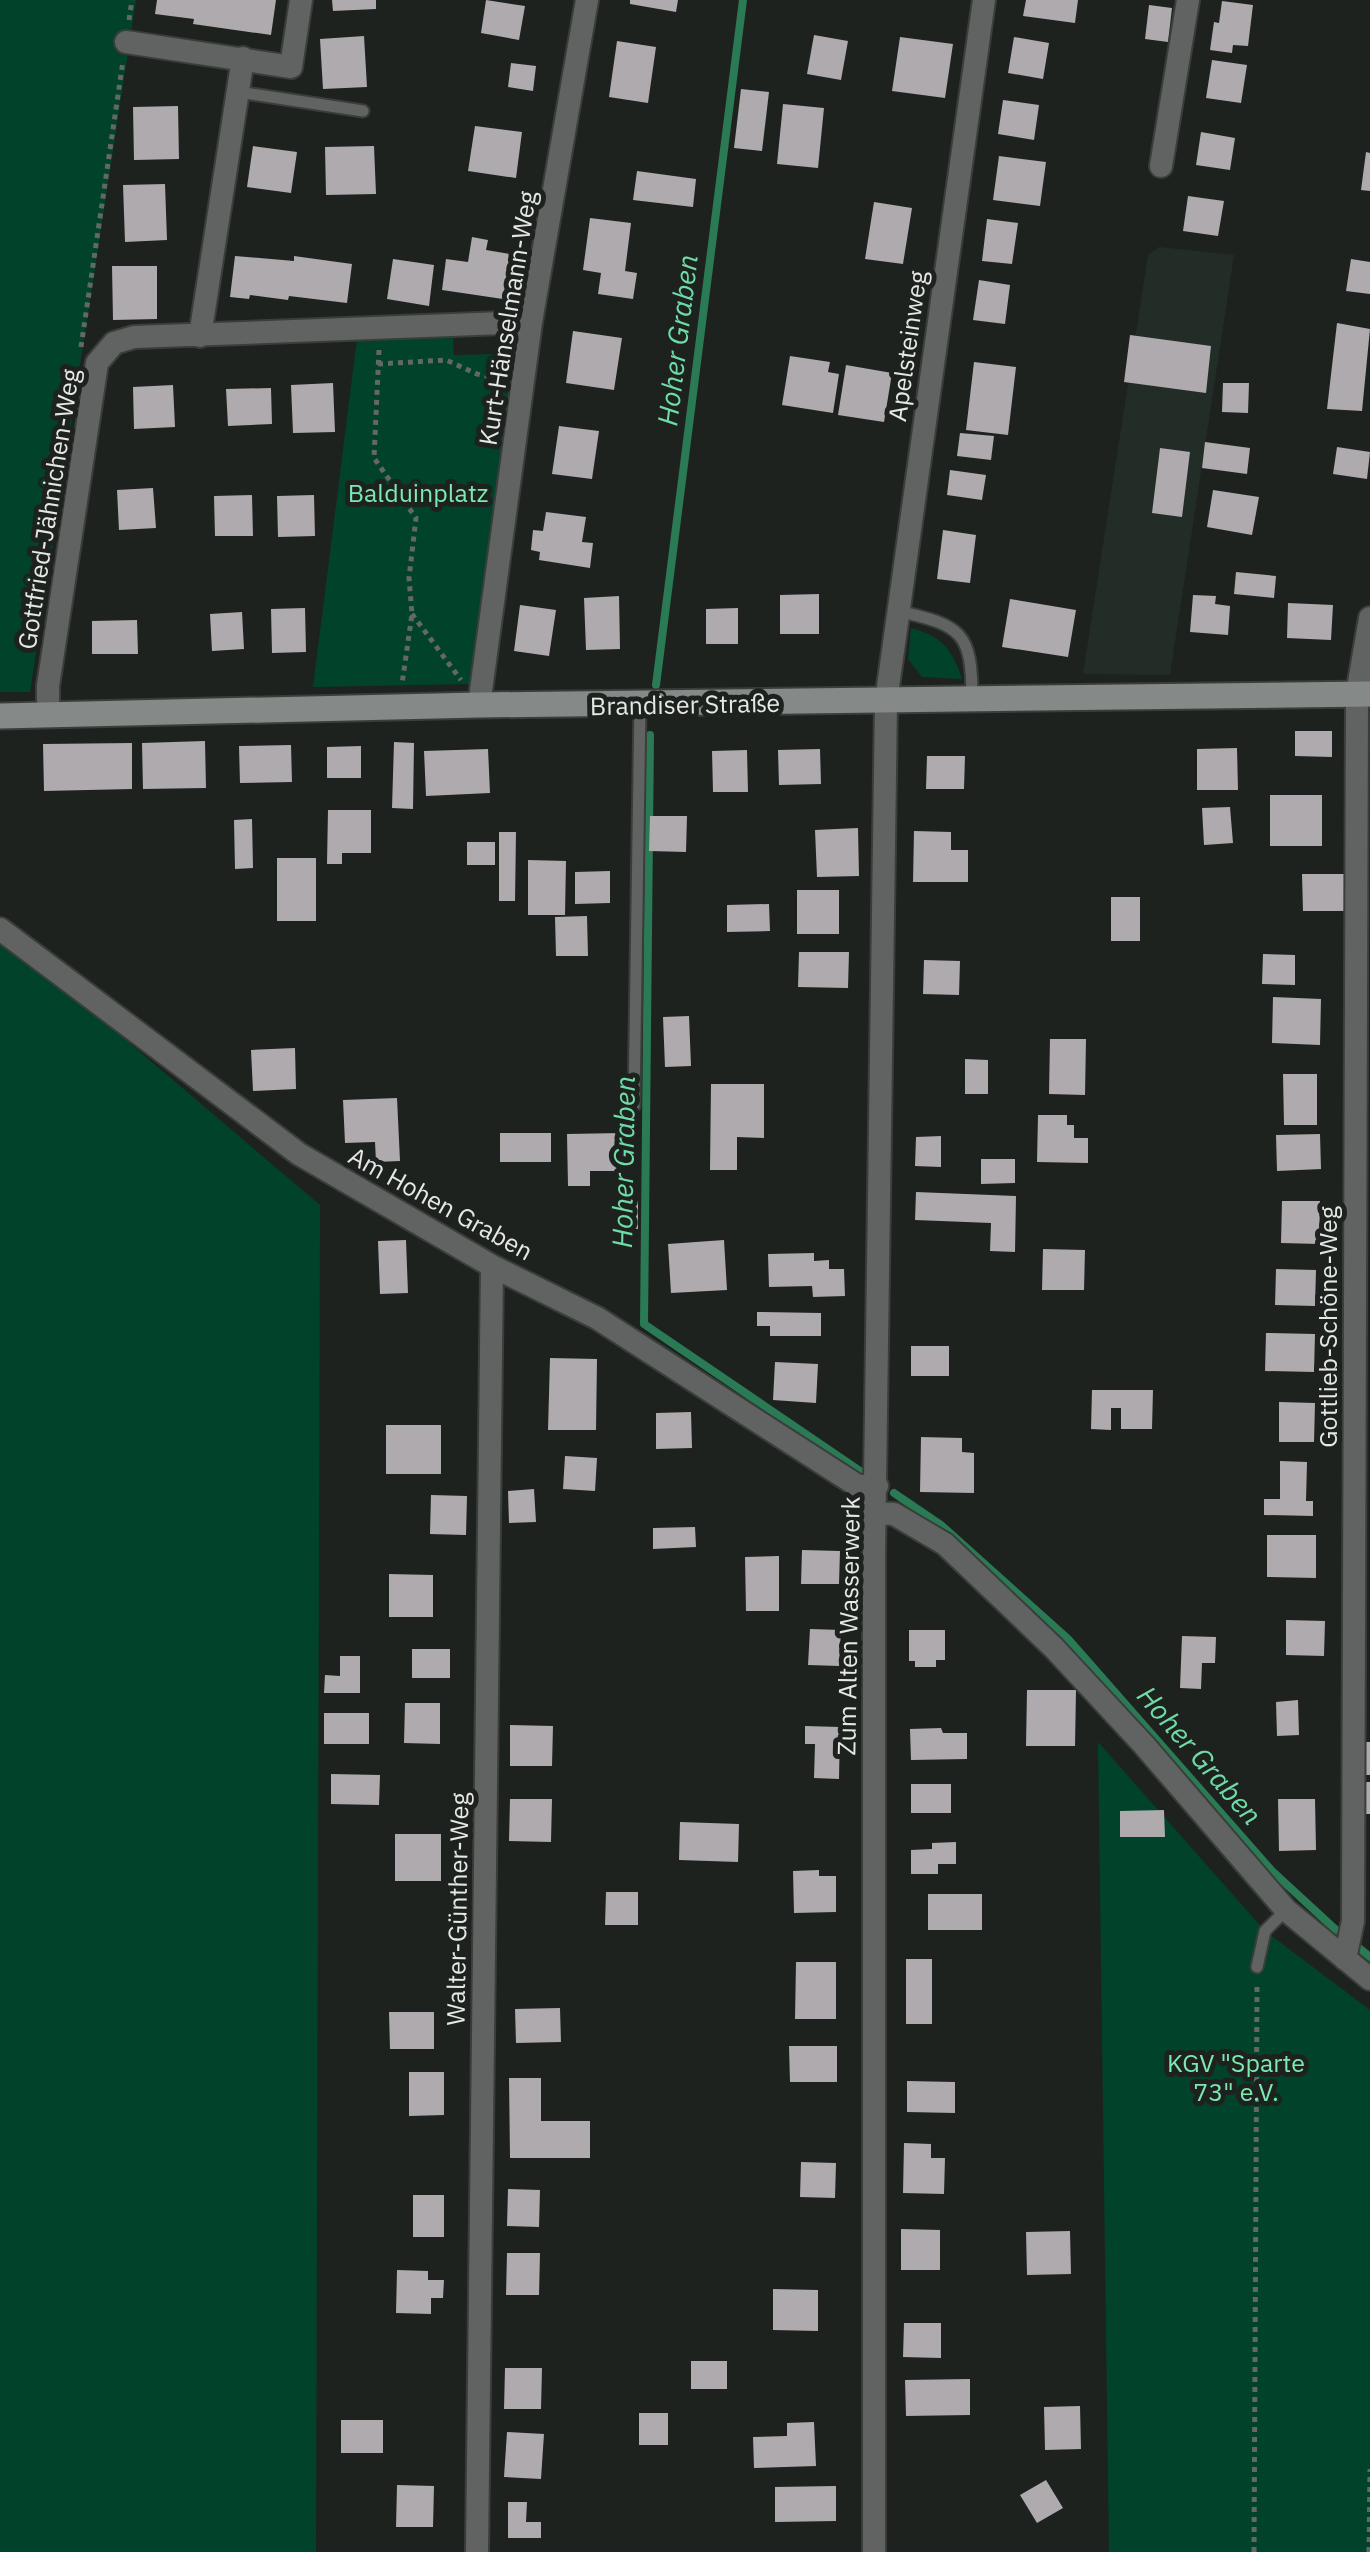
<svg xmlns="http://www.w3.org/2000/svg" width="1370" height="2552" font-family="'IBM Plex Sans',sans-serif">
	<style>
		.built { fill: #232d27 }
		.green { fill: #00432a }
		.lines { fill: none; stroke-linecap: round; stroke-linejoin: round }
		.stream { stroke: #2a7a56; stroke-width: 8 }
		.building { fill: #afaaae }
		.lane-casing { stroke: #3a3e3b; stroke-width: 15 }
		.street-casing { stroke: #3a3e3b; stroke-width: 26 }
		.secondary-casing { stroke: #3a3e3b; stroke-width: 29 }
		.path { stroke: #646865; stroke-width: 5; stroke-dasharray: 5 5; stroke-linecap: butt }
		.lane { stroke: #616362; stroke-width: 11 }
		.street { stroke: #616362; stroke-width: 22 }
		.secondary { stroke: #858987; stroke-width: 25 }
		.labels { text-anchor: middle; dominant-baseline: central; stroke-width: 10; stroke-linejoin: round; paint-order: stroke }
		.street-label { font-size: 25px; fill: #e5e8e6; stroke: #1e221f }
		.park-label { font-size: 25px; fill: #7ce8b2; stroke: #1e221f }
		.water-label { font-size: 28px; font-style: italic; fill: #6fdca7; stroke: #1e221f }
	</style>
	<rect width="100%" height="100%" fill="#1e221f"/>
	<path class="built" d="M1159,247L1234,255L1170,675L1083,674L1148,255Z"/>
	<path class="green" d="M0,0H136L30,692H0Z
		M497,337L514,341L518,351L471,684L313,687L357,339L453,338L454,355L495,354Z
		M911,628C943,637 952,649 962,679L922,677L908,659Z
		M0,933L320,1205L316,2552H0Z
		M1098,1742L1265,1931L1370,2010V2552H1109Z"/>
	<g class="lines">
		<path class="stream" d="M656,685L743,0
			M650,735L644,1324L863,1473
			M894,1493L941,1525L1068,1639L1272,1871L1336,1930
			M1359,1948L1370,1957"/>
	</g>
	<path class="building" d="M157,0H276L271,35L193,24L194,19L155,14Z
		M332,0H376V9L333,11Z
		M486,0L525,6L519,40L481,33Z
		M630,0H678L676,12L630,4Z
		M1026,0H1078L1075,23L1023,16Z
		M1222,1L1253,5L1248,46L1233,45L1232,53L1210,50L1214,22L1219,23Z
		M1149,5L1172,8L1168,42L1145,39Z
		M814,35L848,41L841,80L807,74Z
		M364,36L367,87L323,89L320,39Z
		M900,37L953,44L945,98L892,91Z
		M1014,37L1049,43L1043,79L1008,73Z
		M617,41L656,47L648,103L609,97Z
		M1212,60L1247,65L1241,103L1206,98Z
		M511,63L536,66L533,91L508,87Z
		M741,89L769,92L762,151L734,148Z
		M1003,100L1039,105L1034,140L998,134Z
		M783,104L824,108L818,168L777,164Z
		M178,106L179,159L134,160L133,107Z
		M475,126L522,132L516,178L468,171Z
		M1201,132L1235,138L1230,170L1196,165Z
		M253,146L297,152L291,193L247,187Z
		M374,146L376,194L326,195L325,147Z
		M1366,152L1370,153V191L1361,190Z
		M999,156L1046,162L1040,206L993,200Z
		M637,171L696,179L693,207L633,200Z
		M165,184L167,240L125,242L123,185Z
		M1188,196L1224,201L1218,236L1183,231Z
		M874,202L912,208L903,264L865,259Z
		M590,218L631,223L625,271L637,273L633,299L598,294L601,273L583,270Z
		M987,219L1018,223L1012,264L982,261Z
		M472,237L488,240L486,250L510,254L503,299L442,290L446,259L468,262Z
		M235,256L294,261V256L352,264L347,303L289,296L288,300L250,295L249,299L230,297Z
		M393,259L434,265L429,306L387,299Z
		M1351,259L1370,262V294L1346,291Z
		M112,266H157V319L113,320Z
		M979,280L1010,285L1005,324L973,320Z
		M1337,323L1370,329L1362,411L1327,409Z
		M573,331L622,338L614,390L566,383Z
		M1130,335L1211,346L1206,393L1124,382Z
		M790,356L830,362L828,372L839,374L833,413L782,405Z
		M974,362L1016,367L1008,435L966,430Z
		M846,365L892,373L884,422L838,415Z
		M333,383L335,432L293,433L291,385Z
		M1223,383H1249L1248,413L1222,412Z
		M173,385L175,427L134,429L133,387Z
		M271,388L272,424L228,426L226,389Z
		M559,426L599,431L592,479L552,474Z
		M960,433L994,436L991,460L957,456Z
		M1205,442L1250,448L1247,474L1202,468Z
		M1337,447L1370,452L1367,479L1333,474Z
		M1160,448L1190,452L1182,517L1152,513Z
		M950,470L986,475L982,500L947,495Z
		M153,488L156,528L119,530L117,490Z
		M1213,490L1259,497L1252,535L1207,527Z
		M252,495L253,536H215L214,496Z
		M314,495L315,536L278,537L277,496Z
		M546,512L586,517L582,542L593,543L590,568L539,560L540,552L531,550L533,530L543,531Z
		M943,530L976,535L970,583L937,579Z
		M1236,572L1276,576L1274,598L1234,594Z
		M819,594V634H780V595Z
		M1193,595L1216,596L1215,604L1230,606L1228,635L1190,632Z
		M619,596L620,649L586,650L584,598Z
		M1010,599L1076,610L1068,657L1002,647Z
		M1288,603L1333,605L1331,640L1287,638Z
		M520,605L556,610L549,656L514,651Z
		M305,608L306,652L272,653L271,609Z
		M738,608V644H706V609Z
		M242,612L244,649L212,651L210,614Z
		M137,620L138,654H92V621Z
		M1295,731H1332V757L1295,756Z
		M205,741L206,788L143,789L142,743Z
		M394,742L414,743L413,809L392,808Z
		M132,743V789L44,791L43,744Z
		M291,745L292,782L240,783L239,746Z
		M361,746V778H327V747Z
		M1237,748L1238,790H1197V749Z
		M488,749L490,793L426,796L424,751Z
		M820,749L821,784L779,785L778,750Z
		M747,750L748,792H713L712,751Z
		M927,756H965L964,789H926Z
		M1270,795H1322V846H1270Z
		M1230,807L1233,843L1204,845L1202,808Z
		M328,810H371V853H342V864H327Z
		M650,816H687L686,852L649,851Z
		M252,819L253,868L235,869L234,820Z
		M858,828L859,876L817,877L815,830Z
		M914,831L951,832V850H968V882H913Z
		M499,832H516L515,901H499Z
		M467,842H495V865H467Z
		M277,858H316V921H277Z
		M528,860L566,861L565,915H528Z
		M610,871V903L575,904V872Z
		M1302,874H1344L1345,911H1303Z
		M797,890H839V934H797Z
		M1111,897H1140V941H1111Z
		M769,904L770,931L727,932V905Z
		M587,916L588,956H556L555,917Z
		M799,952H849L848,988L798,987Z
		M1263,954L1295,955V985L1262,984Z
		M924,960L960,961L959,995L923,994Z
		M1273,997L1321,999L1320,1045L1272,1043Z
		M689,1016L691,1066L665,1067L663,1017Z
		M1050,1039H1086L1085,1095L1049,1094Z
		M295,1048L296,1089L253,1091L251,1050Z
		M965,1059L988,1060V1094H965Z
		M1283,1074H1317V1125H1284Z
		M711,1084H764V1138L737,1137V1170H710Z
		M397,1098L400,1161L376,1162L375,1142L345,1143L343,1100Z
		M1038,1115H1067V1125H1074V1138H1088V1163L1037,1162Z
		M500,1133H551V1162H500Z
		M622,1133L623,1171H590V1186H568L567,1134Z
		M1320,1134L1321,1169L1277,1171L1276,1135Z
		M941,1136V1167L915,1166L916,1137Z
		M981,1159H1015V1183L981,1184Z
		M916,1192L1016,1196L1015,1252L990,1251L991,1223L915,1220Z
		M617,1201H638V1229L617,1228Z
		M1282,1201H1320L1319,1244L1281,1243Z
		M406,1240L408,1293L380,1294L378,1241Z
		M724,1240L727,1290L671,1293L668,1244Z
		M1043,1249L1085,1250L1084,1290H1042Z
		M814,1253V1261L829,1260V1269H844L845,1296L813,1297L812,1286L769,1287L768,1254Z
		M1276,1269L1316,1270L1315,1306L1275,1305Z
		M757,1312L821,1313V1336H770V1326H757Z
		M1266,1333L1315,1334L1314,1372L1265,1371Z
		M911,1346H949V1376H911Z
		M550,1358L597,1359L596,1430H548Z
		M775,1362L818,1364L816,1403L773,1400Z
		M1092,1390H1153L1152,1429H1121V1408H1111V1430L1091,1429Z
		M1279,1402L1315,1403L1314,1442H1279Z
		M691,1412L692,1448L656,1449V1413Z
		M386,1425H441V1474H386Z
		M921,1437L962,1438V1452L974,1453V1493L920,1492Z
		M565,1456L597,1458L595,1491L563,1489Z
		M1280,1461L1307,1462L1306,1501H1313V1516L1264,1515V1499H1280Z
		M534,1489L536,1522L509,1523L508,1491Z
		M431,1495L467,1496L466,1535L430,1534Z
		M695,1527L696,1547L653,1549V1528Z
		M1267,1535H1316V1578L1267,1577Z
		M802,1550L840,1551L839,1584H801Z
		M779,1556V1611H746L745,1557Z
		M389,1574L433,1575V1617H389Z
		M1286,1620L1325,1621L1324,1656L1286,1655Z
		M810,1629L841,1630L839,1666L808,1665Z
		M909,1630H945V1660H936V1667H915V1661H909Z
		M1182,1636L1216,1637L1215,1663H1202L1201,1689L1180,1688Z
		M412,1649H450V1678H412Z
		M340,1656H360V1693H324L325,1675L340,1676Z
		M1027,1690H1076L1075,1746H1026Z
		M1298,1700L1299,1735L1277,1736L1276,1702Z
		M405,1703H440V1744L404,1743Z
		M324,1713H369V1744H324Z
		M510,1725L553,1726L552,1766H510Z
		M805,1726L840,1727L839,1779L814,1778L815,1744H805Z
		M941,1728L943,1733H967V1759L911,1760L910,1729Z
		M1363,1742H1370V1775H1363Z
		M331,1774L380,1775L379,1805L331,1804Z
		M1363,1782H1370V1814H1363Z
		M911,1784H951V1813H911Z
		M510,1799H552L551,1842L509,1841Z
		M1278,1799H1315L1316,1850L1279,1851Z
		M1164,1810L1165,1837H1120V1811Z
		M680,1822L739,1824L738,1862L679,1860Z
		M395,1834H441V1881H395Z
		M956,1842V1864H938V1874H911V1850L932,1849V1843Z
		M819,1870V1876H836V1912L794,1913L793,1871Z
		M606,1892H638V1925H605Z
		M928,1894H982V1930H928Z
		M906,1959H932V2024H906Z
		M796,1962H836V2019H795Z
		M560,2008L561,2042L516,2043L515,2009Z
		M389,2012H434V2049H390Z
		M789,2046H837V2082H790Z
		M409,2072H444V2115L409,2116Z
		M509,2078H541V2121H590V2158H510Z
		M907,2081L955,2082V2113L907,2112Z
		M904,2143L931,2144V2158H945L944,2194L903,2193Z
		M801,2162L836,2163L835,2198L800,2197Z
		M508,2189L540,2190L539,2227L507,2226Z
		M413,2195H444V2237H413Z
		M901,2229L940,2230V2270H901Z
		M1070,2231L1071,2274L1027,2275L1026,2232Z
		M507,2253H540L539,2295H506Z
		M397,2270L428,2271V2280H444L443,2298H431V2314L396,2313Z
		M773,2289L818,2290V2331L773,2330Z
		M904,2323H941V2358L903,2357Z
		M691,2361H727V2389H691Z
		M505,2368H542L541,2409H504Z
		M970,2379V2415L906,2416L905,2380Z
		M1080,2406L1081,2449L1045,2450L1044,2407Z
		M639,2413H668V2445H639Z
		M341,2420H383V2453H341Z
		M814,2422L816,2466L754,2468L753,2437L787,2436V2423Z
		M507,2432L544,2434L541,2479L504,2477Z
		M1046,2480L1063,2508L1037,2523L1020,2495Z
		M397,2485L434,2486L433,2527H396Z
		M836,2486V2521L775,2522V2487Z
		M508,2502H527L526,2522H541V2538H508Z"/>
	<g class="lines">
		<g class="lane-casing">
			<path id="lane" d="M238,92L363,111
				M897,611C962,625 972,632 972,699
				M634,1106L640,705
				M1257,1967L1265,1931L1286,1910"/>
		</g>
		<g class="street-casing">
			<path id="street" d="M126,42L291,67L301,0
				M1161,166L1188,0
				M200,336L243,58
				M479,705L531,322L587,0
				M48,716V686L97,363L114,343L134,337L531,322
				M0,929L299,1154L492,1266L597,1318L858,1486H877
				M876,1513L894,1514L945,1544L1054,1648L1144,1745L1286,1910L1370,1979
				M1345,1959L1353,1921L1357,694L1370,618
				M477,2552L492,1266
				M874,2552V1554L886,701L984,0"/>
		</g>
		<g class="secondary-casing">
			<path id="secondary" d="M0,716L479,705L1370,694"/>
		</g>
		<path class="path" d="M129,20L132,0
			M81,347L123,61
			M379,350L374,458L416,518L409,578L412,614L402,684
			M378,364L446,360L477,374L501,379
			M412,614L461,680
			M1254,2552L1257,1985
			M1369,2552L1370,2469"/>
		<use href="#lane" class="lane"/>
		<use href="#street" class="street"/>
		<use href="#secondary" class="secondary"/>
	</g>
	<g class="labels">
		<g class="street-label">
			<text transform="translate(507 318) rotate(-81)">Kurt-Hänselmann-Weg</text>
			<text transform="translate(907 346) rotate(-82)">Apelsteinweg</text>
			<text transform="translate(48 509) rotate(-81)">Gottfried-Jähnichen-Weg</text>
			<text transform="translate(685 704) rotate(-1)">Brandiser Straße</text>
			<text transform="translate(441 1203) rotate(29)">Am Hohen Graben</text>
			<text transform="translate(1327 1327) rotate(-90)">Gottlieb-Schöne-Weg</text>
			<text transform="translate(848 1626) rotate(-89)">Zum Alten Wasserwerk</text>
			<text transform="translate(457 1909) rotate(-89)">Walter-Günther-Weg</text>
		</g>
		<g class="park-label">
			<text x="418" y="492">Balduinplatz</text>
			<text x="1236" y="2062">KGV "Sparte<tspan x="1236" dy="29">73" e.V.</tspan></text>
		</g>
		<g class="water-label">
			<text transform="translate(677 340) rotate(-83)">Hoher Graben</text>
			<text transform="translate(623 1162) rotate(-89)">Hoher Graben</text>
			<text transform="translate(1200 1755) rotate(49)">Hoher Graben</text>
		</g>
	</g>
</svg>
